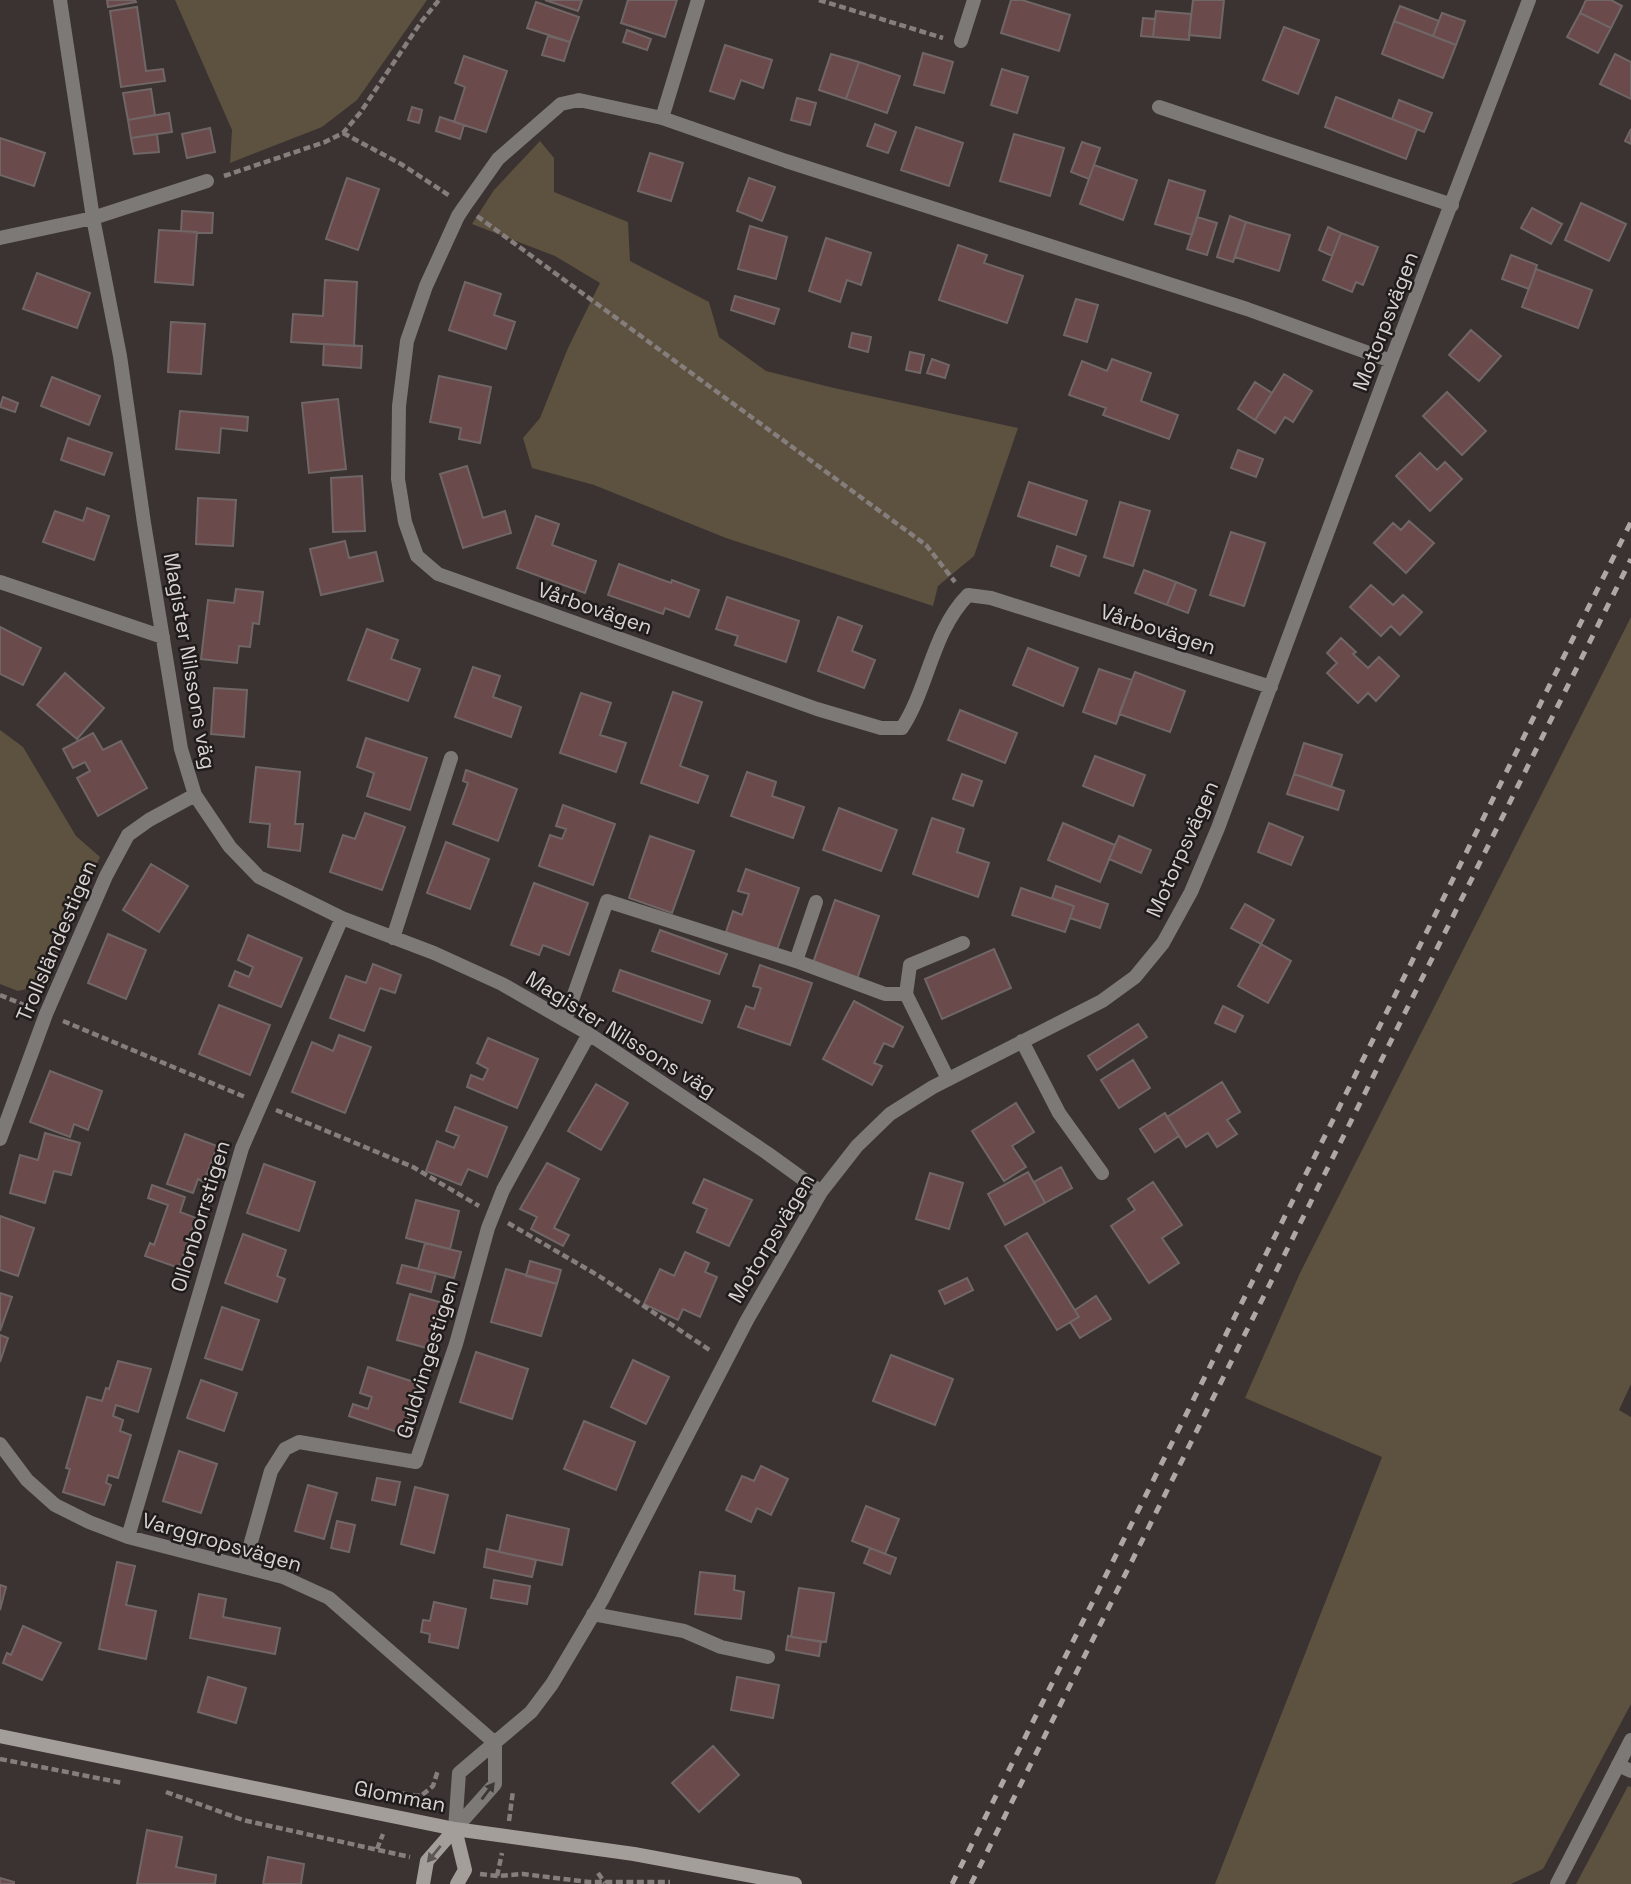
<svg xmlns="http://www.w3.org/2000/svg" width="1631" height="1884" font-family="'Space Grotesk',sans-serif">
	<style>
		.green { fill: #5d513f }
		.building { fill: #6b4a4c; stroke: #706666; stroke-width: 2 }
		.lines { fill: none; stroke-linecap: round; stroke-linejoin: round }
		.path { stroke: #857e7d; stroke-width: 4.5; stroke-dasharray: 7 3.5; stroke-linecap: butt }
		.lane { stroke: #7c7976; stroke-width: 14 }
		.street { stroke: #7c7976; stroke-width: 14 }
		.secondary { stroke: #a49e9a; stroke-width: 14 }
		.rail { stroke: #aea7a6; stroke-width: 5; stroke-dasharray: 9 9; stroke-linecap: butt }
		.oneway { fill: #3c3836 }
		.oneway2 { fill: #5b5654 }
		.labels { text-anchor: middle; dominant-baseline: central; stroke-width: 5; stroke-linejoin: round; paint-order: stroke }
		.street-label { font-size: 21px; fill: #d8d2d1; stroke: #201c1b }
	</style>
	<rect width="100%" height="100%" fill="#3b3331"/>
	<path class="green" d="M175,0H427L357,100L322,127L230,163L232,130Z
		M540,141L554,158V192L628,222L630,261L709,302L719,337L766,371L834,388L1018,428L974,556L938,586L933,606L726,538L594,485L532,468L523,438L540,418L568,348L600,283L555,256L472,224L494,190Z
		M1631,617V1384L1619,1410L1631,1417V1704L1543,1869L1511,1884H1215L1382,1457L1245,1398L1300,1273Z
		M0,730L23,747L76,836L100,857L43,985L18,991L0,984Z
		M1628,1786L1631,1787V1884H1576Z"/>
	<path class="building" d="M107,0H135L136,2L108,7Z
		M545,0H582L578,11Z
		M628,0H677L665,37L621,23Z
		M1011,0H1022L1070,15L1059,51L1001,33Z
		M1193,0H1224L1220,38L1189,35Z
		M1586,0H1611L1622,6L1611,28L1580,13Z
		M536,2L579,17L570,42L527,28Z
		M1400,6L1439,21L1433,36L1394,21Z
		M137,7L146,71L163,69L165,81L121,87L110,11Z
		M1156,11L1191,14L1189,40L1153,37Z
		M1442,13L1465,21L1456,45L1433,36Z
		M1580,13L1611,28L1598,53L1567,37Z
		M1143,18L1155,19L1153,37L1141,36Z
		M1394,21L1456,45L1443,78L1382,54Z
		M1284,27L1319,40L1298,94L1263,80Z
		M627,30L651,39L647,50L623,42Z
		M548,36L570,42L564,61L542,55Z
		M725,45L772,60L763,88L741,80L734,99L710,91Z
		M923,53L953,62L944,93L914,85Z
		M831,54L859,62L846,99L819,90Z
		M1615,54L1631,62V99L1600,84Z
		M464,56L507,71L486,132L454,122L465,87L455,83Z
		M859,62L900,76L887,113L846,99Z
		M1002,69L1028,77L1017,113L991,105Z
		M151,89L155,115L128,120L123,93Z
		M1336,97L1417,129L1406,159L1325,127Z
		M797,98L816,103L810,125L791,120Z
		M1399,100L1432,113L1424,132L1392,119Z
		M412,107L422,110L419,123L408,120Z
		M169,113L172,132L131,138L128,120Z
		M440,117L464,125L460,139L436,131Z
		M875,124L896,132L888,153L867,146Z
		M916,127L963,143L949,186L901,170Z
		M210,128L215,152L187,158L182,134Z
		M1631,129V144L1625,141Z
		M157,134L159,152L134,154L131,138Z
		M1014,134L1064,148L1050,196L1000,181Z
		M0,138L45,153L34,186L0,175Z
		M1082,142L1100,148L1089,179L1071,172Z
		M650,153L683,163L671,201L638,191Z
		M1094,165L1137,180L1123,220L1080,204Z
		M347,178L379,189L358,250L326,239Z
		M749,178L775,187L762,221L737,211Z
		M1169,180L1205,191L1192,235L1155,224Z
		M1581,203L1626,224L1609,261L1565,240Z
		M1532,208L1562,224L1551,244L1521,228Z
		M182,211L213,213L212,233L181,232Z
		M1230,216L1246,222L1233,262L1217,257Z
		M1197,217L1217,223L1207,255L1187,249Z
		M1246,222L1290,235L1279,271L1235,257Z
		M750,226L787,237L776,279L738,269Z
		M1328,227L1341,233L1332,256L1319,250Z
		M159,230L197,232L193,285L155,282Z
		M1341,233L1378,247L1363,285L1356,282L1352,292L1323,280Z
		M826,238L871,253L861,285L847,280L840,302L809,291Z
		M958,245L987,255L984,263L1023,276L1007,323L939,300Z
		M1511,255L1537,265L1529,289L1502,279Z
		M1536,269L1592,290L1578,328L1522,307Z
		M37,273L90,293L77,328L23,309Z
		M325,280L357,282L354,346L291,342L293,314L323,316Z
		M465,282L501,294L494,315L515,322L506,349L449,330Z
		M735,296L779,309L774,324L731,310Z
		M1076,299L1098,305L1087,342L1064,335Z
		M171,322L205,324L201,374L168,372Z
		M1471,330L1501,356L1479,381L1449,355Z
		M852,333L871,337L868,352L849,347Z
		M324,344L362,346L361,368L323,365Z
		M910,352L924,355L920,373L906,370Z
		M932,359L949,365L945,378L927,373Z
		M1112,359L1151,373L1141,401L1178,415L1169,439L1103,415L1106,408L1069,395L1082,361L1107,371Z
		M1284,374L1312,391L1293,422L1285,417L1275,433L1255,420Z
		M439,376L491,387L480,443L459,439L461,428L430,422Z
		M52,377L100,396L89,425L41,406Z
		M1255,382L1272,393L1255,420L1238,409Z
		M1447,392L1486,431L1462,455L1423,416Z
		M3,397L18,403L15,412L0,407Z
		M338,399L346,469L309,473L302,403Z
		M180,411L248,417L247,431L221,428L219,453L176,449Z
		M68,438L112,453L104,475L61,460Z
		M1238,450L1263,459L1256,477L1231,468Z
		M1420,453L1437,470L1445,462L1462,479L1430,511L1396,476Z
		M467,466L483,518L505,511L511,533L463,548L440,474Z
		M362,476L365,531L333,532L331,478Z
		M1029,482L1087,501L1076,535L1018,516Z
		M198,498L236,500L233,546L196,544Z
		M1120,502L1150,511L1133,566L1104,557Z
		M87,508L109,516L94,560L43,542L55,511L83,521Z
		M536,516L559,524L552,545L596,561L585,593L517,568Z
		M1409,521L1434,543L1406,573L1374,543L1393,523L1401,530Z
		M1231,532L1265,543L1244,606L1210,595Z
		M345,541L349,558L376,552L383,581L321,595L310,549Z
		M1057,546L1086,556L1079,576L1051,566Z
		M619,564L671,583L672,580L699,590L689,617L665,608L663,614L608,595Z
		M1144,570L1176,582L1167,605L1135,593Z
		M1176,582L1196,590L1188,613L1167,605Z
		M1371,585L1393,605L1403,595L1422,612L1400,635L1391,626L1381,636L1350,607Z
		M236,589L263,592L259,624L253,623L250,647L239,646L237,663L201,659L208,600L234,603Z
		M727,597L799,621L786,662L735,645L738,636L716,629Z
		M838,617L862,626L852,651L875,660L864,688L818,671Z
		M0,627L41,648L23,685L0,674Z
		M367,629L398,640L391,659L420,669L408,701L348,680Z
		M1341,638L1356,652L1353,654L1368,668L1379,657L1399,676L1376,701L1368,693L1358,703L1327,673L1337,663L1327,653Z
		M1028,648L1078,668L1063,706L1013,685Z
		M473,667L500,676L493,697L521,707L511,737L455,717Z
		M1099,669L1132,680L1116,724L1083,712Z
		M1135,672L1185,691L1170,732L1119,714Z
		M65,673L104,708L77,739L37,705Z
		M214,688L247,690L244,737L211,734Z
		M673,692L702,702L680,766L708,776L698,803L641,783Z
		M581,693L611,703L600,735L626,743L616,772L560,753Z
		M960,710L1017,733L1005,763L948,740Z
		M93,733L103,750L121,741L147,788L98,816L77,778L90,771L85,762L73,768L63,749Z
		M366,738L427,758L410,810L367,796L374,773L357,767Z
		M1304,743L1342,755L1331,787L1294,774Z
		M1095,756L1145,775L1133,806L1083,786Z
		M256,767L300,772L295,824H303L300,851L268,847L270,824L250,822Z
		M466,770L517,789L498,841L453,824L468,783L463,781Z
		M747,772L776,782L772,796L804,807L793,838L731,816Z
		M962,774L982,781L973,806L953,799Z
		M1294,774L1344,791L1338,810L1287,794Z
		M563,805L615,824L593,885L539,866L550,835L562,839L566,829L556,826Z
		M839,808L897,830L881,871L823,850Z
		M365,813L405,827L382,890L330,872L343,835L355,839Z
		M932,818L964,829L957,852L989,863L978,897L913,874Z
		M1063,823L1115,845L1100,882L1048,860Z
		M1269,823L1303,837L1291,865L1258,852Z
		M650,836L694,851L672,913L629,898Z
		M1119,836L1151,850L1141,873L1109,859Z
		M446,842L489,859L470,909L427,893Z
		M151,864L188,886L159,932L123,910Z
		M746,869L799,888L777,950L726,932L733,911L742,915L749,894L738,891Z
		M534,883L588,903L569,955L543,945L539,955L511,945Z
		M1056,886L1108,904L1100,928L1070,918L1074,906L1052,898Z
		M1021,888L1074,906L1065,932L1012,915Z
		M835,900L879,916L857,979L813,963Z
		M1245,904L1274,920L1261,944L1231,928Z
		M660,930L727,954L719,974L652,951Z
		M108,934L146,950L126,999L88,983Z
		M248,935L302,958L281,1007L229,986L235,971L249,977L253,967L238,960Z
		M1261,944L1291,961L1268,1003L1238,986Z
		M994,949L1011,988L942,1019L925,979Z
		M373,964L401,975L395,993L380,988L364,1031L330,1018L346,976L366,983Z
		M760,965L812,983L790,1045L738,1027L746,1006L754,1009L761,988L753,986Z
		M620,970L710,1001L702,1023L613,991Z
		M854,1001L903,1027L893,1047L884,1043L874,1063L882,1066L872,1085L823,1059Z
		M219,1005L270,1025L250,1075L199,1054Z
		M1223,1006L1243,1016L1235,1032L1215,1023Z
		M1138,1024L1147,1037L1097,1070L1088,1056Z
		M339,1035L371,1047L345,1113L292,1092L312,1042L333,1051Z
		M488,1038L538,1059L517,1108L467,1087L471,1075L483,1080L488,1069L477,1063Z
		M1133,1060L1150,1088L1119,1108L1101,1080Z
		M50,1071L102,1091L88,1130L74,1124L70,1137L30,1122Z
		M1222,1082L1240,1112L1227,1120L1237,1134L1217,1147L1208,1133L1186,1147L1167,1117Z
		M596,1084L628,1103L601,1150L568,1131Z
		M1016,1103L1034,1132L1012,1146L1026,1167L1004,1181L972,1131Z
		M455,1107L507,1127L487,1177L468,1169L461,1185L426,1171L437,1141L454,1148L459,1136L446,1131Z
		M1165,1113L1179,1136L1155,1152L1140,1129Z
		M45,1133L80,1143L71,1175L54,1171L45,1203L10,1193L20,1155L38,1160Z
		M185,1134L217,1146L204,1182L198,1179L193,1193L167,1184Z
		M547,1163L579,1179L554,1228L569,1235L563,1246L531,1229L537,1217L520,1209Z
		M264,1164L315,1182L299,1231L247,1213Z
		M1061,1167L1072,1188L1045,1203L1034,1182Z
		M1028,1172L1045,1203L1005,1225L988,1194Z
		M930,1173L963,1183L949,1229L916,1219Z
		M704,1179L752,1200L729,1246L697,1232L707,1209L693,1203Z
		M1153,1182L1182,1225L1162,1238L1179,1263L1149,1283L1111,1226L1135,1210L1128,1199Z
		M152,1185L185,1197L180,1212L196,1218L179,1268L145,1256L150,1243L154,1245L168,1205L148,1198Z
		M416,1200L459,1211L450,1249L406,1238Z
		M0,1216L34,1228L18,1276L0,1270Z
		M1027,1233L1079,1317L1057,1330L1005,1246Z
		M243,1234L286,1250L277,1276L285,1279L277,1302L225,1283Z
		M425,1243L461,1252L454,1278L418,1269Z
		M685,1252L709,1263L705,1272L717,1277L700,1317L683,1309L678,1320L644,1304L660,1269L674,1276Z
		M530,1261L561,1270L557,1284L526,1276Z
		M402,1265L436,1273L431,1292L397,1283Z
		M506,1269L557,1284L541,1336L491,1322Z
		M967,1278L973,1290L945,1304L939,1291Z
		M0,1293L12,1297L0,1331Z
		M410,1294L447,1304L434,1350L397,1340Z
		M1096,1296L1111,1319L1080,1338L1070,1322L1079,1317L1075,1310Z
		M222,1307L259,1320L242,1370L205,1358Z
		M0,1335L8,1338L0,1362Z
		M476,1352L528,1369L512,1419L460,1402Z
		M891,1355L953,1379L935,1425L873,1401Z
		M633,1360L669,1377L646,1424L611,1407Z
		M118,1361L151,1369L138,1412L116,1405L113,1416L123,1420L120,1431L131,1435L118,1478L108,1475L106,1483L111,1485L104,1505L63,1492L70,1469L66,1468L87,1397L102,1401L106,1388L109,1389Z
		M368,1367L420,1384L403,1434L349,1416L353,1404L368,1409L372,1397L360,1393Z
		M201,1380L237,1393L224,1431L187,1418Z
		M584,1421L635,1442L616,1490L564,1469Z
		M179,1451L217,1464L201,1513L163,1501Z
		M761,1466L788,1479L771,1515L757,1508L751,1522L726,1510L742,1476L754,1481Z
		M377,1478L400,1482L395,1505L372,1500Z
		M308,1485L337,1493L324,1539L295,1531Z
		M415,1487L448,1495L434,1553L401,1544Z
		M866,1506L899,1519L885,1554L852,1541Z
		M507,1515L569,1529L562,1565L499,1552Z
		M337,1521L355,1525L349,1552L331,1548Z
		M870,1548L896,1558L890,1574L864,1563Z
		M487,1549L536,1560L532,1577L484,1567Z
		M117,1562L135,1566L126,1605L156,1611L146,1659L99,1649Z
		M700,1572L735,1576L734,1590L744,1592L741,1619L695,1614Z
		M494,1580L530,1586L527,1604L491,1598Z
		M0,1585L6,1587L0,1610Z
		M799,1588L834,1593L826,1642L791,1637Z
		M199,1594L226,1599L223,1617L280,1628L275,1654L190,1638Z
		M434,1602L466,1609L458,1648L429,1642L430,1634L421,1632L423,1620L430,1621Z
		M23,1626L61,1643L42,1680L3,1663L7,1653L11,1655Z
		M788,1636L821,1642L819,1656L786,1650Z
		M208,1677L246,1688L236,1723L198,1712Z
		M737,1677L779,1685L773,1718L731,1710Z
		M713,1746L739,1775L699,1812L672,1783Z
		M147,1830L182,1837L176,1867L216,1875L215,1884H137Z
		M268,1857L304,1864L301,1884H263Z
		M0,1878L14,1882V1884H0Z"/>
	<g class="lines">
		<path class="path" d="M819,0L943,38
			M343,133L401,164L450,196
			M224,176L325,142L343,133L360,113L421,22L439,0
			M477,216L926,545L955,582
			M0,995L29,1007
			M63,1021L245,1097
			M276,1110L413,1167L479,1206
			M508,1223L599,1276L711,1351
			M0,1759L123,1783
			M361,1788L398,1793
			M166,1792L243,1820L410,1857
			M396,1799L398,1793L421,1796L433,1786L438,1770
			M509,1821L513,1791
			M377,1849L383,1834
			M598,1873L605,1883
			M480,1874L497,1876L523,1874L589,1882H670
			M497,1876L502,1853"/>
		<path class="lane" d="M1159,107L1452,205
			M796,961L816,902
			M906,994L910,965L963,943
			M565,1020L607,901L796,961L885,994H906L948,1079
			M1618,1765L1631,1771"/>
		<path class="street" d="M60,0L93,218L120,356L144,523L181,749L195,795L230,847L259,877L342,918L434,953L502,984L589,1034L767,1153L821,1192
			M961,41L974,0
			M662,118L698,0
			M0,238L93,218L207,181
			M0,582L163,637
			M1271,687L991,598L968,595C932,632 929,686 902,728H881L817,709L438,574L417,556L405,522L398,479L399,406L407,341L426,286L458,216L464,207L498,159L561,104L579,100L662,118L786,161L1247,309L1391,361
			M393,938L451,758
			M1022,1041L1059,1113L1102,1173
			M0,1139L46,1014L106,876L128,835L149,820L195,795
			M0,1444L27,1480L55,1505L89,1522L128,1537L283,1577L329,1598L495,1743
			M128,1537L242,1148L342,918
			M244,1567L271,1471L285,1449L299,1442L416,1462L456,1344L488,1228L503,1190L589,1034
			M593,1614L684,1631L721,1647L768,1657
			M455,1829L459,1773L531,1712L552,1684L602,1600L747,1320L821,1192L857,1146L890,1114L933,1087L1102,1001L1135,977L1163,943L1191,892L1218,828L1391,361L1529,0
			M455,1829L495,1784V1743
			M1557,1884L1631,1740"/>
		<path class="secondary" d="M0,1736L455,1829L634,1854L795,1884
			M455,1829L465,1870L457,1884
			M423,1884L427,1861L455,1829"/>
		<path class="rail" d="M952,1884L1631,522
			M971,1884L1631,559"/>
	</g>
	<defs><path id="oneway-solid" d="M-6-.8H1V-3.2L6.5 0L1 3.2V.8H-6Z" transform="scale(1.75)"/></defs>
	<use class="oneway" href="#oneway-solid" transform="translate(488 1791) rotate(-53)"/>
	<use class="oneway2" href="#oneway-solid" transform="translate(434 1854) rotate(129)"/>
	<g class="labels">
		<g class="street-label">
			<text transform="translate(1385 321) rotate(-69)">Motorpsvägen</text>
			<text transform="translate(595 608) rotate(19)">Vårbovägen</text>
			<text transform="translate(1158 629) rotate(18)">Vårbovägen</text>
			<text transform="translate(190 661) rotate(80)">Magister Nilssons väg</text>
			<text transform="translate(1182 849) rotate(-66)">Motorpsvägen</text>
			<text transform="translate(56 941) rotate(-67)">Trollsländestigen</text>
			<text transform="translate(621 1034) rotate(32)">Magister Nilssons väg</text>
			<text transform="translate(200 1216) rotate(-73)">Ollonborrstigen</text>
			<text transform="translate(771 1238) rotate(-59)">Motorpsvägen</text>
			<text transform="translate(427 1359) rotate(-73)">Guldvingestigen</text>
			<text transform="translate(222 1542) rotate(16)">Varggropsvägen</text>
			<text transform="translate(400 1796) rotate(11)">Glomman</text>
		</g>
	</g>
</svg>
